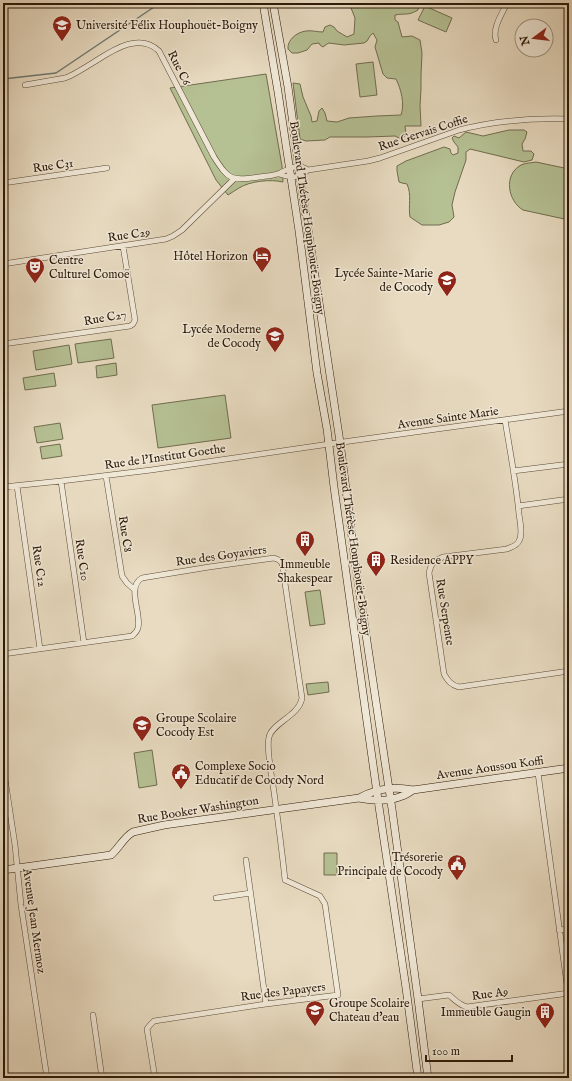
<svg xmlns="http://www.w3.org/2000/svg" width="572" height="1081" font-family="'IM FELL English',serif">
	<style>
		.green { fill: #b5c093; stroke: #706c4e }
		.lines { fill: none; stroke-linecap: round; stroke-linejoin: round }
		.stream { stroke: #6d7973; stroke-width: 1.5 }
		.street-casing { stroke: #5b4a36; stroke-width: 6 }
		.secondary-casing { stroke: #2c1908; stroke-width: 8 }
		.street { stroke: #f0e8d7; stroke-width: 5 }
		.secondary { stroke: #f0e8d7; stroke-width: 7 }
		.labels { text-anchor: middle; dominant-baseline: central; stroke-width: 3; stroke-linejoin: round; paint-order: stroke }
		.poi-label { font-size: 12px; fill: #2c1908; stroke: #f0e8d7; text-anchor: start }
		.street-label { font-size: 12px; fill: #2c1908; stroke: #f0e8d7 }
	</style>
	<rect width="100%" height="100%" fill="#e8dbc1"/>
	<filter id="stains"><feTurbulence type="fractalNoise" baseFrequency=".005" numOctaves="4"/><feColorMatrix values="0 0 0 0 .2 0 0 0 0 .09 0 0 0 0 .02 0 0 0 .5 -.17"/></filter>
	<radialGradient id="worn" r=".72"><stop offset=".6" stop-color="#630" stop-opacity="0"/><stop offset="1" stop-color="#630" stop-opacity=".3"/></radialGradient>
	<path class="green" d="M349,3H419L418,10C408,16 405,13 395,15V20L398,22L402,37L412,36L420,40L422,53L421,75V88L420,106L421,126H405L406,135L402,138H399L395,136L367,137H330L325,140L306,141L300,139L293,83L300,84L303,97L311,116L312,122L317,121L319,111L322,108L325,113L327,121L337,122L349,118L377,116L401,115C405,104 401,89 396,79L387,78L383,74L375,47L377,40L373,33L370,36L367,41L364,43L344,45L329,43L327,44L323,47L320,45L319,43L312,44L307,50L298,53H292L288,49C287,40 297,32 306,31C311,30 317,32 323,32L325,27L330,25L334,27L337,31L347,37L354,34L355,18Z
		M425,6L452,18L446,32L418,20Z
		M373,62L377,95L360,97L356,64Z
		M266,74L282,166L283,182C271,179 250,181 239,188C235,190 232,193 228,195L216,180L170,88Z
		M509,130H524L527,132L525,139L522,144L523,151H531L534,154L532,160L524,162L470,149L466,152V160L455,192L452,205L454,217L449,222L439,225H422L410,217C408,206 412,195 407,184L402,183L399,182L397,171V166L406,161L444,147L450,149L451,153L453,155L458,153V147L454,142L452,138L454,136L459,138L466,132L483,136Z
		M536,162L569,169V220L523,210C508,201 503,175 521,165C525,163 531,163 536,162Z
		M111,339L114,358L78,363L75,344Z
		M69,345L72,364L36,370L33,351Z
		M116,363L117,375L97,378L96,366Z
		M54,373L56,386L25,390L23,378Z
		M225,395L231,438L158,448L152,405Z
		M60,423L63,439L37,443L34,427Z
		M60,444L62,456L42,459L40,447Z
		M320,590L325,624L310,626L305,592Z
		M328,682L329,692L308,695L306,684Z
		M152,750L157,785L139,788L134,753Z
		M324,853H337V875H324Z"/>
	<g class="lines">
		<path class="stream" d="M3,79L56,73L160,3"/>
		<g class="street-casing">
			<path id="street" d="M496,40C492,28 502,14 507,3
				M25,85L65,78L70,76C78,72 86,67 94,62C113,50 139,32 159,51L214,157C229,180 230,181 259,177C265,176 274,176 280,173C291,168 297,163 308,170
				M308,170L368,161L380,158L459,130C493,121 533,118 569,119
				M279,174C291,178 298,179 308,170
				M3,183L107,168
				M3,264L166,239L173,236L182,230L234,179
				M3,344L130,326L133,324L135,320L123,246
				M505,420C510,451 516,482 519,514C520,522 523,534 519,541C517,546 511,547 507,549L443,557C434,561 431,563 429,573L444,674C448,681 451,685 459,687L569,671
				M513,471L569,464
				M106,476L122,576L127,583L135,590
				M61,481L84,643
				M17,486L40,649
				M3,487L61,481L151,470L350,441L569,411
				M518,506L569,499
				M3,654L132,636C135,633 137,632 138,628C142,614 126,587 142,578L209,567L274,558L279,560L282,563L302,698C299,716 272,723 269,737C266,749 272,778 274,792C278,821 282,850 285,880L320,896L325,904L338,995L266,1004L154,1021L150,1025L147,1029L154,1072L153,1078
				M3,766L15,845L21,905L47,1078
				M538,773L569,999
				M246,860L266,1004
				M216,898L251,893
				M559,930L569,929
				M418,999L449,995C455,1000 459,1005 467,1007L569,993
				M93,1015L102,1078"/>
		</g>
		<g class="secondary-casing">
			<path id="secondary" d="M263,3L278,92L299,231L317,373L327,429L334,487L378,800L406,988L418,1078
				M273,3L288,87L300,176L340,442L355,561L392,809L418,999L428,1078
				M359,798C373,801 388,802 402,796C406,795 410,792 413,790
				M3,870L111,855C119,848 124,837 133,832L164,825L359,798C377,788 394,786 413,790L569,768"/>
		</g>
		<use href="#street" class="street"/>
		<use href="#secondary" class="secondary"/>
	</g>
	<defs>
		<g id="university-pin" transform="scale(1)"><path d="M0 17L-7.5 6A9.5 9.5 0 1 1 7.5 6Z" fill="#8f2418" stroke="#f0e8d7"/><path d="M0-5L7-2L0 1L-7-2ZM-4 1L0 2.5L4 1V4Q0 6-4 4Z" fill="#fff"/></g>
		<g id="hotel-pin" transform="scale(1)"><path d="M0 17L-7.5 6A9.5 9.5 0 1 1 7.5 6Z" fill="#8f2418" stroke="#f0e8d7"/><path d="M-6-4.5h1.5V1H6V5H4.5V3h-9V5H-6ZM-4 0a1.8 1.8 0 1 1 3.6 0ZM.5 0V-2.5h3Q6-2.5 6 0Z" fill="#fff"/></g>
		<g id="theatre-pin" transform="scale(1)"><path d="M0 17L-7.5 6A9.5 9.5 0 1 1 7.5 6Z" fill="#8f2418" stroke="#f0e8d7"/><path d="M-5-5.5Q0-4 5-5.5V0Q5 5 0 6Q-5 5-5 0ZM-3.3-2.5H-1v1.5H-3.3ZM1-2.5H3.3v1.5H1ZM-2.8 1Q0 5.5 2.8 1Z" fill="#fff"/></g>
		<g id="school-pin" transform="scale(1)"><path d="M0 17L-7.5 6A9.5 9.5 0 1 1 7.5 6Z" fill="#8f2418" stroke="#f0e8d7"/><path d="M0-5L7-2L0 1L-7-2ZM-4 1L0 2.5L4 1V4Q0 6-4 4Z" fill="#fff"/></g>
		<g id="building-pin" transform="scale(1)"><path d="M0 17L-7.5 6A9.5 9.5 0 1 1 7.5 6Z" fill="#8f2418" stroke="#f0e8d7"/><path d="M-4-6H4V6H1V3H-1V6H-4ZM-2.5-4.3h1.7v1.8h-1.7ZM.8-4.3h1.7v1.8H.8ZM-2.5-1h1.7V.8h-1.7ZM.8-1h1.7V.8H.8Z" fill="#fff"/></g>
		<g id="civic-pin" transform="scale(1)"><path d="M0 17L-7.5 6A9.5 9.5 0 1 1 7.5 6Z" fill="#8f2418" stroke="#f0e8d7"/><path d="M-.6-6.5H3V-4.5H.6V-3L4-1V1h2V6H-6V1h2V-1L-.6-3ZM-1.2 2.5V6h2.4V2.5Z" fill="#fff"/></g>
	</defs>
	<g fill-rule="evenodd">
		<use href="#university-pin" x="62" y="25"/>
		<use href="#hotel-pin" x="262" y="256"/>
		<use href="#theatre-pin" x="35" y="267"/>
		<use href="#school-pin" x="447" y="280"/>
		<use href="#school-pin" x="275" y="336"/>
		<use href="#building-pin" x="305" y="540"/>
		<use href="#building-pin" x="376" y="560"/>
		<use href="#school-pin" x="142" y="725"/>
		<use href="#civic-pin" x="181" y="773"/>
		<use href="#civic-pin" x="457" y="864"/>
		<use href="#school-pin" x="315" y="1010"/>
		<use href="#building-pin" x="545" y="1012"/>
	</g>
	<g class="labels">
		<g class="poi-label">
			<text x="76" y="25">Université Félix Houphouët-Boigny</text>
			<text x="248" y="256" text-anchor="end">Hôtel Horizon</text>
			<text x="49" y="260">Centre<tspan x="49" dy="14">Culturel Comoë</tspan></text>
			<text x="433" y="273" text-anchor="end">Lycée Sainte-Marie<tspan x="433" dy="14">de Cocody</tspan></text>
			<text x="261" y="329" text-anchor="end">Lycée Moderne<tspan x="261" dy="14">de Cocody</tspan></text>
			<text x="390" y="560">Residence APPY</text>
			<text x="305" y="564" text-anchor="middle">Immeuble<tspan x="305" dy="14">Shakespear</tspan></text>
			<text x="156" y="718">Groupe Scolaire<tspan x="156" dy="14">Cocody Est</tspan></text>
			<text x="195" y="766">Complexe Socio<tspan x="195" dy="14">Educatif de Cocody Nord</tspan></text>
			<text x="443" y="857" text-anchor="end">Trésorerie<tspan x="443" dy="14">Principale de Cocody</tspan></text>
			<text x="329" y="1003">Groupe Scolaire<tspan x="329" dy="14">Chateau d'eau</tspan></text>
			<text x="531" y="1012" text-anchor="end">Immeuble Gaugin</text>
		</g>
		<g class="street-label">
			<text transform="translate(179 68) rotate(63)">Rue C6</text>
			<text transform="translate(423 133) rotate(-18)">Rue Gervais Coffie</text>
			<text transform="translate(53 166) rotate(-8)">Rue C31</text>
			<text transform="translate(307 218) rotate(82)">Boulevard Thérèse Houphouët-Boigny</text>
			<text transform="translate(129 235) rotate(-8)">Rue C29</text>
			<text transform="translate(105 318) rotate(-10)">Rue C27</text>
			<text transform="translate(448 418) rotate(-8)">Avenue Sainte Marie</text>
			<text transform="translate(165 457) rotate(-8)">Rue de l'Institut Goethe</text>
			<text transform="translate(125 534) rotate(81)">Rue C8</text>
			<text transform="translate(353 539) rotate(82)">Boulevard Thérèse Houphouët-Boigny</text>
			<text transform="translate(221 556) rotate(-8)">Rue des Goyaviers</text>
			<text transform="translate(82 560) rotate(82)">Rue C10</text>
			<text transform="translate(39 566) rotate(82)">Rue C12</text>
			<text transform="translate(445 612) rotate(81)">Rue Serpente</text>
			<text transform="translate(490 768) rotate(-8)">Avenue Aoussou Koffi</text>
			<text transform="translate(198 810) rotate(-9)">Rue Booker Washington</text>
			<text transform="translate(34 921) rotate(82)">Avenue Jean Mermoz</text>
			<text transform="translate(283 992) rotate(-7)">Rue des Papayers</text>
			<text transform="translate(490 994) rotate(-8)">Rue A9</text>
		</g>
	</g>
	<rect width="572" height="1081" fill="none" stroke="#e8dbc1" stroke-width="16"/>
	<rect x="4" y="4" width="564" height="1073" fill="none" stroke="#2c1908" stroke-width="2"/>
	<rect x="8" y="8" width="556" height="1065" fill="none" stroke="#2c1908"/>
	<g transform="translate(534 38) rotate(255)"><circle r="19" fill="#f0e8d7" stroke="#a29584"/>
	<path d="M0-3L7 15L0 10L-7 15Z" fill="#8f2418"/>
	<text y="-6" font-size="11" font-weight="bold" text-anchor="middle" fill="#2c1908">N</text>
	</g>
	<path d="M426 1055v6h86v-6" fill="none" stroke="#2c1908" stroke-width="2"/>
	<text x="432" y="1055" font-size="12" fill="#2c1908" stroke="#f0e8d7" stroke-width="3" paint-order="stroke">100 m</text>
	<rect width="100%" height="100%" filter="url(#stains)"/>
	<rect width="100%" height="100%" fill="url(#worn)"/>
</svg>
